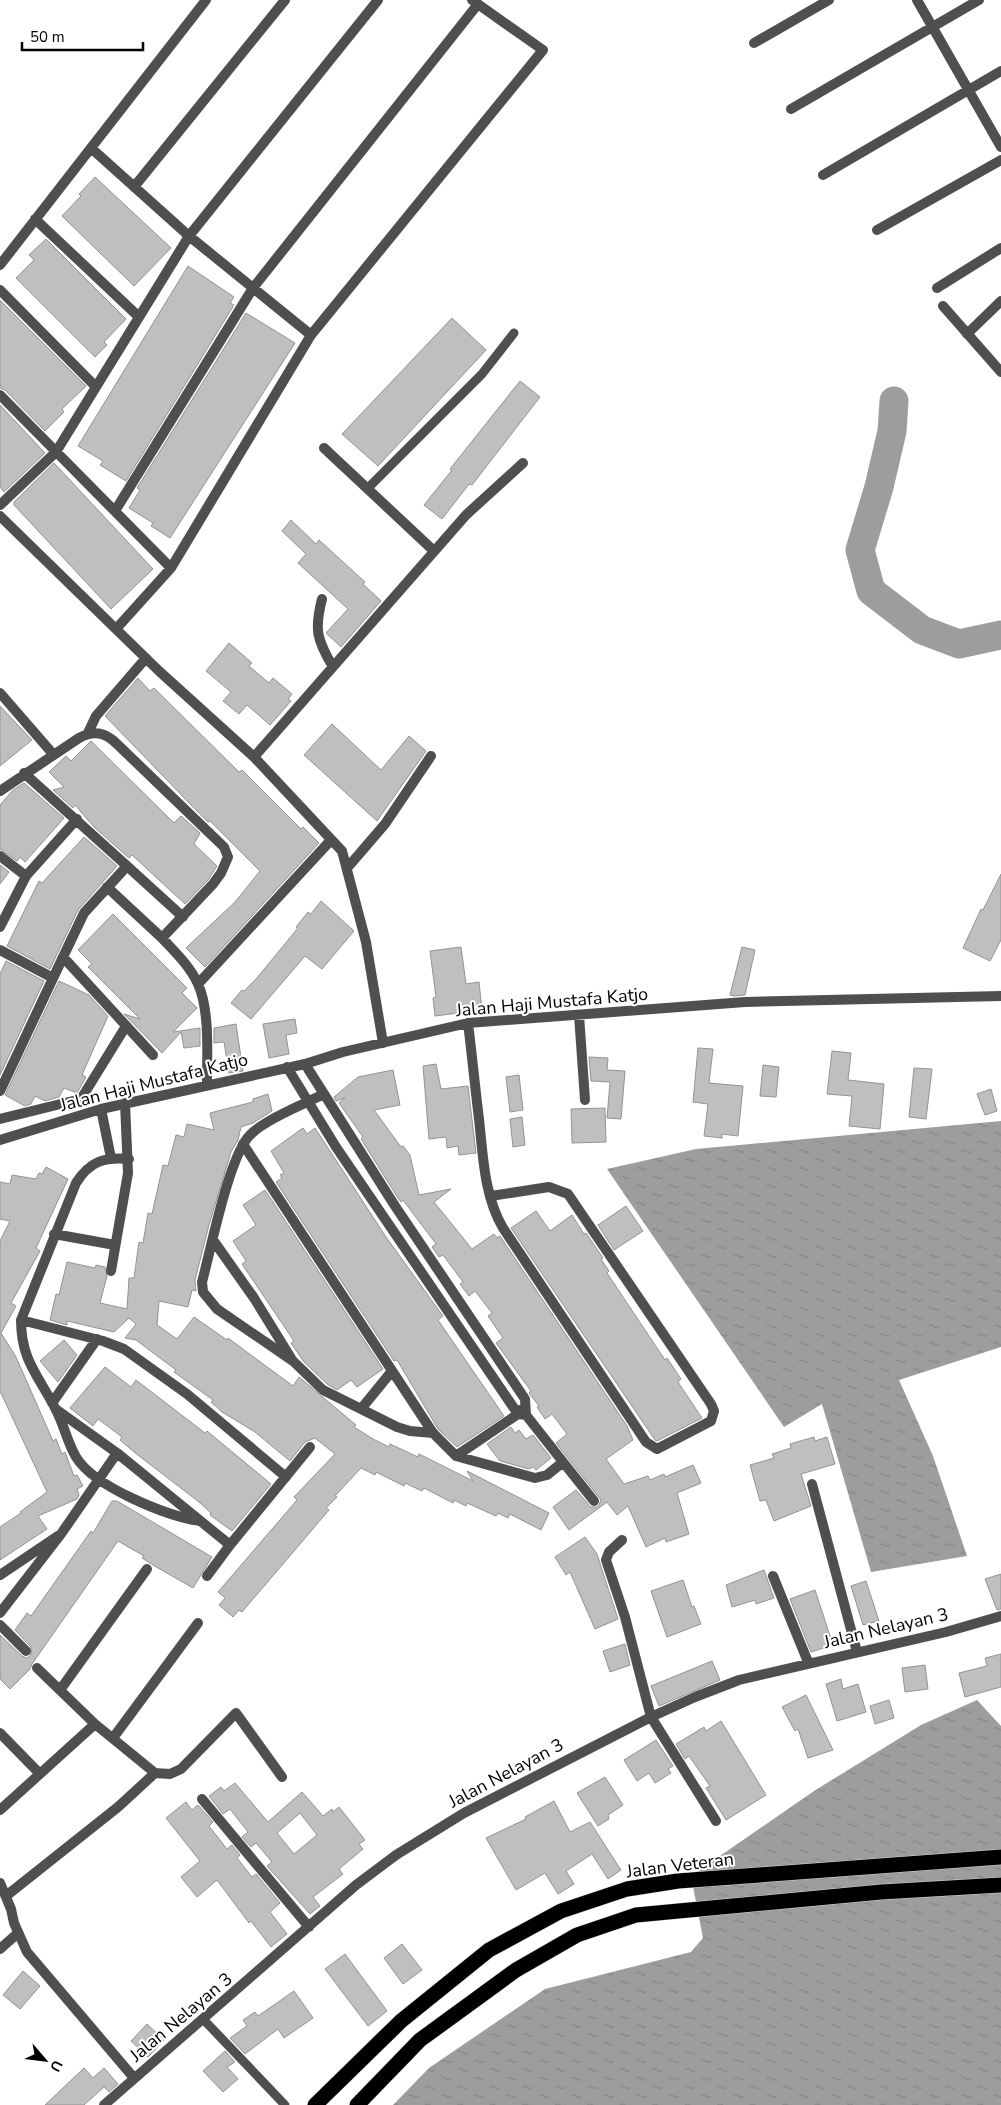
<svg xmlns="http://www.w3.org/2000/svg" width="1001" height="2105" font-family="'Nunito Sans',sans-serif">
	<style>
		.water { fill: url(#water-ripples) }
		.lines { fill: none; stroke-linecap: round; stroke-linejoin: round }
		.river { stroke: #9d9d9d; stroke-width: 29 }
		.building { fill: #bfbfbf; stroke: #939393; fill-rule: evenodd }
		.highway-casing { stroke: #dbdbdb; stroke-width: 16 }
		.lane { stroke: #4f4f4f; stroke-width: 9 }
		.street { stroke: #4f4f4f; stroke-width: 10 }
		.highway { stroke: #000; stroke-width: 15 }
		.labels { text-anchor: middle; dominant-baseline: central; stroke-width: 4; stroke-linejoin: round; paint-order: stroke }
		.street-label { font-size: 18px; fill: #000; stroke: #fff }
	</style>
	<defs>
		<pattern id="water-ripples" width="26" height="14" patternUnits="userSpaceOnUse" patternTransform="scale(1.25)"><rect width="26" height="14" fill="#9d9d9d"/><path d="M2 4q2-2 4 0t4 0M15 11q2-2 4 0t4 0" fill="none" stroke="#858585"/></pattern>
	</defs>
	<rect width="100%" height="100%" fill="#fff"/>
	<path class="water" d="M1001,1121V1347L899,1380L933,1456L967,1556L871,1572L822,1404L784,1427L607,1169L696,1149Z
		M977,1700L1001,1726V2105H393L429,2068L545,1989L691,1952L703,1938L691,1876L814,1791L921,1725Z"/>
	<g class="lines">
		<path class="river" d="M894,401L892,431L879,487L860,550L871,591L922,630L959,644L1001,635"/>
	</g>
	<path class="building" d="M95,177L171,248L134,286L62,216L81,196L79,194Z
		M46,239L126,319L104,342L107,345L95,357L16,278L34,260L29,255Z
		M188,266L234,297L230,303L234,305L126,481L100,465L103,461L78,446Z
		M0,300L86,386L62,409L64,412L45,431L5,390L0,388Z
		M246,313L295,343L170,538L151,526L153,523L129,508L140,490L137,488Z
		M452,318L486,350L378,466L342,434Z
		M520,381L540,397L472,485L469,484L442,519L424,505L452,470L450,469Z
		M0,405L45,453L4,492L0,487Z
		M54,463L153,569L111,609L14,505V502Z
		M291,520L316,544L319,540L365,582L363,584L381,601L341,647L326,633L348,609L298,563L306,554L282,531Z
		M229,643L252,663L249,666L269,683L273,678L292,694L288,699L291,701L270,725L247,705L239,714L223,701L231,692L206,671Z
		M138,678L150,691L154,688L239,772L242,770L301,829L303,827L319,843L205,967L186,948L235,902L260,871L210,821L208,822L191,805L105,716Z
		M0,706L32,740L0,766Z
		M332,724L381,770L409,736L426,751L377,821L304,755Z
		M91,741L174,823L181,816L200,833L194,844L217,866L208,880L185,904L132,855L129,858L94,827L75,805L73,808L53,790L64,787L49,772L66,756L71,761Z
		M24,783L64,818L25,862L20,857L17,861L0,849V805L13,790Z
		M84,837L117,866L78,910L50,969L7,946L39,881L42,883Z
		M0,865L9,872L0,884Z
		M1001,874V940L990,961L963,948L981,909L983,910Z
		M321,901L354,931L322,969L305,956L251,1019L231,1003L242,990L244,991L256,979L298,928L296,927L308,912L311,914Z
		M113,914L187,988L182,993L197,1008L173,1032L200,1028V1046L184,1048L181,1032L162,1053L124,1014L140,1019L88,967L92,964L78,950Z
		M461,947L466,984L479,982L482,1010L435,1016L433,998L436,997L430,951Z
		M742,947L755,950L745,995L734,996L730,995Z
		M6,961L44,981L0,1075V974Z
		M59,981L89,995L108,1016L82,1075L86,1077L77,1093L64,1088L59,1097L45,1101L35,1096L31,1104L25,1106L5,1095Z
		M295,1019L297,1033L286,1035L289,1054L269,1058L263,1024Z
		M236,1024L243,1071L229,1073L224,1042L214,1043V1028Z
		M698,1048L713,1049L709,1083L743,1086L738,1136L722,1134V1138L704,1136L708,1104L693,1102Z
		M832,1051L851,1053L848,1080L884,1084L880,1129L849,1126L852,1096L827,1094Z
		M589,1057L608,1058L607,1070L625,1071L621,1119L607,1118L610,1082L591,1081Z
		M436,1064L441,1089L468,1086L476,1153L459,1155L458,1146L447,1148L446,1137L429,1139L423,1066Z
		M763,1065L779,1067L776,1097L760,1096Z
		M914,1068L932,1069L926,1119L909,1117Z
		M393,1070L400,1105L374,1110L401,1147L403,1146L410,1155L419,1195L451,1189L434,1202L472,1249L494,1234L497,1238L500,1236L627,1426L633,1440L606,1459L624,1484L648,1476L650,1480L664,1474L665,1477L693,1465L701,1483L677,1493L689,1534L666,1542L665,1538L646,1547L628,1506L617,1515L607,1502L569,1530L553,1507L576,1490L591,1507H598L601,1500L556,1443L567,1434L552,1414L545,1419L537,1407L539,1406L529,1393L531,1391L496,1343L503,1338L488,1316L492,1313L475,1291L469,1296L460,1284L463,1282L443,1255L439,1257L432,1247L436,1244L403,1200L401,1202L398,1198L361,1139L363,1137L339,1103L345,1098L336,1101L334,1097L358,1077Z
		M519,1075L523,1110L510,1112L506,1077Z
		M991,1089L997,1111L985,1115L977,1094Z
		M268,1094L272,1111L253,1123L241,1127L238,1140L231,1152L209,1225L195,1280L196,1291L192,1290L188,1307L159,1301L157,1325L177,1339L194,1317L227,1340L228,1338L293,1386L299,1377L356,1425L354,1427L373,1439L389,1447L390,1444L418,1457L419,1454L473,1481L467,1471L549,1513L541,1530L510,1514L508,1518L498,1513L496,1516L467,1503L466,1506L454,1500L453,1503L424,1488L422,1491L405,1483L404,1486L376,1472L375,1475L361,1468L335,1496L337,1497L326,1508L329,1510L242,1612L239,1610L233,1617L219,1605L225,1598L218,1592L297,1500L294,1497L335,1454L315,1438L305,1442L290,1461L255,1432L222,1412L211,1402L213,1400L174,1372L176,1370L136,1340L125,1338L136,1324L129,1318L114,1332L67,1321V1325L50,1320L56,1294L59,1295L67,1262L95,1268L96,1265L105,1267L107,1276L100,1303L127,1309L129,1278H134L139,1242L143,1243L148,1213L152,1214L163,1165L168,1166L176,1135L184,1137L187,1124L214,1130L210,1113L253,1102V1099Z
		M605,1108L606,1142L572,1143L571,1109Z
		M522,1117L525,1145L513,1147L510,1119Z
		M303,1128L307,1134L315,1128L386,1237L443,1316L438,1320L504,1416L457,1447L438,1429L397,1360L394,1361L276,1182L282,1178L280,1175L284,1173L271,1151Z
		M46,1167L68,1179L36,1248L40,1251L11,1303L16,1306L1,1333L16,1357L53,1441L56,1439L62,1454L65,1452L74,1476L77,1475L83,1486L77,1489L79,1495L77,1499L38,1516L47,1529L0,1560V1527L21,1513L20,1512L47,1492L0,1391V1241L10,1221L0,1219V1182L10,1184L12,1175L36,1179L39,1173L42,1174Z
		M265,1190L383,1369L357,1387L351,1380L337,1390L327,1384L304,1362L291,1343L294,1341L242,1264L246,1261L233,1241L256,1225L243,1205Z
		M626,1206L643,1231L614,1250L598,1225Z
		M536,1211L550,1231L572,1215L584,1234L586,1233L603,1258L601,1259L609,1271L607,1273L665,1360L667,1358L681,1379L678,1382L702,1418L657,1441L655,1440L511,1228Z
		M64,1340L77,1355L58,1382L40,1361Z
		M105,1367L131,1387L136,1380L205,1433L207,1431L271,1484L232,1531L210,1515L211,1513L199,1502L134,1452L120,1440L122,1437L98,1419L93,1426L70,1408Z
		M511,1427L515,1433L519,1430L526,1439L533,1435L551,1458L536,1470L533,1467L529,1469L500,1461L487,1444Z
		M814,1437L815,1441L827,1437L835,1464L801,1474L811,1506L774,1521L766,1500L760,1501L750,1465L774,1458L772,1454L791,1448L790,1444Z
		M112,1501H117L212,1557L193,1588L158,1568L142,1558L144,1556L118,1541L32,1664L30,1669L10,1689L0,1679V1635L22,1656L27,1658L31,1655V1647L15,1630L27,1613L31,1616L91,1531L93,1533Z
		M585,1537L597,1554L618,1619L595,1629L570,1572L566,1575L555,1557Z
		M764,1570L774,1598L756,1604L755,1600L732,1607L726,1585Z
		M1001,1574V1609L997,1610L985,1579Z
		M683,1580L692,1607L694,1606L701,1624L667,1637L651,1591Z
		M866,1581L879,1621L863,1625L851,1586Z
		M815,1590L833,1645L811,1652L790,1599Z
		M625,1644L630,1665L610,1672L603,1651Z
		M1001,1654V1687L965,1697L959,1673L987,1666L985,1658Z
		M712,1661L720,1680L659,1706L651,1686Z
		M925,1665L928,1689L905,1692L902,1668Z
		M841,1679L843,1689L858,1684L866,1712L837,1721L826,1684Z
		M806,1695L833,1750L808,1758L798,1729L795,1731L782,1707Z
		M889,1700L894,1718L875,1724L870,1706Z
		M721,1721L766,1795L726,1820L706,1788L710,1786L689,1756L685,1759L676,1744L704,1727L706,1731Z
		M656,1740L673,1766L668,1769L671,1773L655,1783L649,1773L637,1781L624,1760Z
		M605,1777L623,1805L608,1815L609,1819L598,1826L577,1793Z
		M235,1783L268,1822L302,1792L323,1816L332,1809L333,1812L339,1807L365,1840L359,1844L363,1849L339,1869L343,1874L313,1897L320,1906L310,1914L267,1866L272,1862L256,1843L251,1847L242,1837L248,1832L230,1809L223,1814L209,1796L221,1787L224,1791ZM300,1813L317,1835L294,1854L277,1833Z
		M554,1801L570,1832L590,1822L621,1870L608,1879L592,1854L566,1871L574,1884L558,1894L545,1873L516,1890L486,1838L526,1819L525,1817Z
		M186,1802L192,1810L198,1805L213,1822L209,1826L227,1849L232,1845L240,1855L237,1858L252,1877L256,1874L280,1903L270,1912L287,1934L271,1947L251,1921L249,1923L217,1880L197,1897L181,1877L200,1861L166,1818Z
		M402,1944L422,1970L403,1984L384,1958Z
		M345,1954L387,2011L368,2026L325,1969Z
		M23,1971L40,1986L20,2009L3,1995Z
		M294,1991L313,2018L284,2038L278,2029L245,2054L230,2038L247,2026L243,2020L255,2012L258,2016Z
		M147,2024L164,2040L148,2057L131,2041Z
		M225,2051L235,2062L227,2067L238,2079L223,2092L203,2071Z
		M84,2068L93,2078L104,2068L118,2084L109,2092L104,2087L84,2105H45Z"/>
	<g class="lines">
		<g class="highway-casing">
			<path id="highway" d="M315,2105L401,2021L489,1950L561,1911L627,1889L678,1881L1001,1857
				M357,2105L420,2040L516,1970L577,1935L636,1915L881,1892L1001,1885"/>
		</g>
		<path class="lane" d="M368,488L482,374L514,333
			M203,2019L285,2105"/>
		<path class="street" d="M917,0L1001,147
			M754,43L829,0
			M791,109L979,0
			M91,148L189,236L311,335
			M823,175L1001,71
			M134,187L285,0
			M35,219L139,317
			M877,230L1001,160
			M0,265L206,0
			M937,288L1001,248
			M0,290L96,387
			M943,306L1001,372
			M967,334L1001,301
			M0,395L171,568
			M324,448L434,551
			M0,505L56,452L189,236L378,0
			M115,511L253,288L478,4
			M0,516L159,671L254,757L342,851L366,942L383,1043
			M322,599C314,630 317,640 333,667
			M116,629L171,568L311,335L543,50L472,0
			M0,693L53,754
			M88,733L96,716L146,658
			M254,757L466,515L523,463
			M24,773L127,866L84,913L63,957
			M0,791L79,738C94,730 105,732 117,744L224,847L228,857L221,873L213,884L162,938C175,952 190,966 198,984C210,1010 207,1056 207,1084
			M0,856L26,876L0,927
			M127,866L183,917
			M348,867L385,824L431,756
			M26,876L77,819
			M107,887L162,938
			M0,950L53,978
			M198,984L331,840
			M579,1015L585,1100
			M468,1023C472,1055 475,1087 479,1119C483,1155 484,1196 503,1228L646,1442L657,1449L711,1421L714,1411L711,1404L568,1194L549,1187L491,1196
			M287,1067L336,1147L518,1414L526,1415
			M0,1091L63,957L153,1055
			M324,1094C304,1104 264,1120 250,1135C229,1156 211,1249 202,1282L203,1292L217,1309L293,1361L323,1390L397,1427L410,1431L433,1433
			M101,1109L111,1158
			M0,1119L81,1099L126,1026
			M0,1140L101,1109L305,1064L343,1052L468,1023L745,1002L1001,996
			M243,1144L433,1433L456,1456L535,1478L547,1475L563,1462L526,1415L525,1399L395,1206L305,1064
			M54,1234L115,1245
			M213,1240L254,1298L291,1358
			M111,1271L128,1173L125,1103
			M21,1320L76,1183C90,1161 104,1157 129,1159
			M52,1403L97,1339
			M361,1409L392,1371
			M57,1410L117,1453L230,1545L310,1447
			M456,1456L518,1414L520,1410
			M563,1462L594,1501
			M812,1484L857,1652
			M200,1521C167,1516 94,1487 76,1457C67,1442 64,1424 55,1408C38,1375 21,1360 21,1320L103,1341L124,1349L187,1394L286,1477
			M61,1534L117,1453
			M622,1540L609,1552L606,1560L625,1617L651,1717L716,1821
			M0,1575L61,1534L0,1613
			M207,1576L230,1545
			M773,1576L808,1662
			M0,1625L26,1651
			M60,1690L147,1569
			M0,1733L40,1774
			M113,1738L198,1623
			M155,1773L170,1774L181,1769L236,1713L282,1777
			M202,1799L309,1927
			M0,1810L95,1724
			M0,1883L11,1909L14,1923L27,1952L134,2078
			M6,1896L118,1807L155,1773L95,1724L37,1668
			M0,1949L18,1933
			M104,2105L356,1885L396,1855L464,1813L651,1717L695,1697L739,1680L946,1632L1001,1616"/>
		<use href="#highway" class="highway"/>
	</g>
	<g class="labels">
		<g class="street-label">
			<text transform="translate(552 1002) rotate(-5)">Jalan Haji Mustafa Katjo</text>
			<text transform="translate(154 1082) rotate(-14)">Jalan Haji Mustafa Katjo</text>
			<text transform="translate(886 1628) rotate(-13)">Jalan Nelayan 3</text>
			<text transform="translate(506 1773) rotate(-28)">Jalan Nelayan 3</text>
			<text transform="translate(680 1865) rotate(-7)">Jalan Veteran</text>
			<text transform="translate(181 2017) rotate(-40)">Jalan Nelayan 3</text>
		</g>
	</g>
	<g transform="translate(45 2060) rotate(118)" stroke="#ffffff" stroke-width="4" paint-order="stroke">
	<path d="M0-4L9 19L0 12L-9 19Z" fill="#000000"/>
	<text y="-8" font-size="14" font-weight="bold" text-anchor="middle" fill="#000000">U</text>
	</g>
	<path d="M22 42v8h121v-8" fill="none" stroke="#000000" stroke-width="2.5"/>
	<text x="30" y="42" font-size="15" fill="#000000" stroke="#ffffff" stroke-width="4" paint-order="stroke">50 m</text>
</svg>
